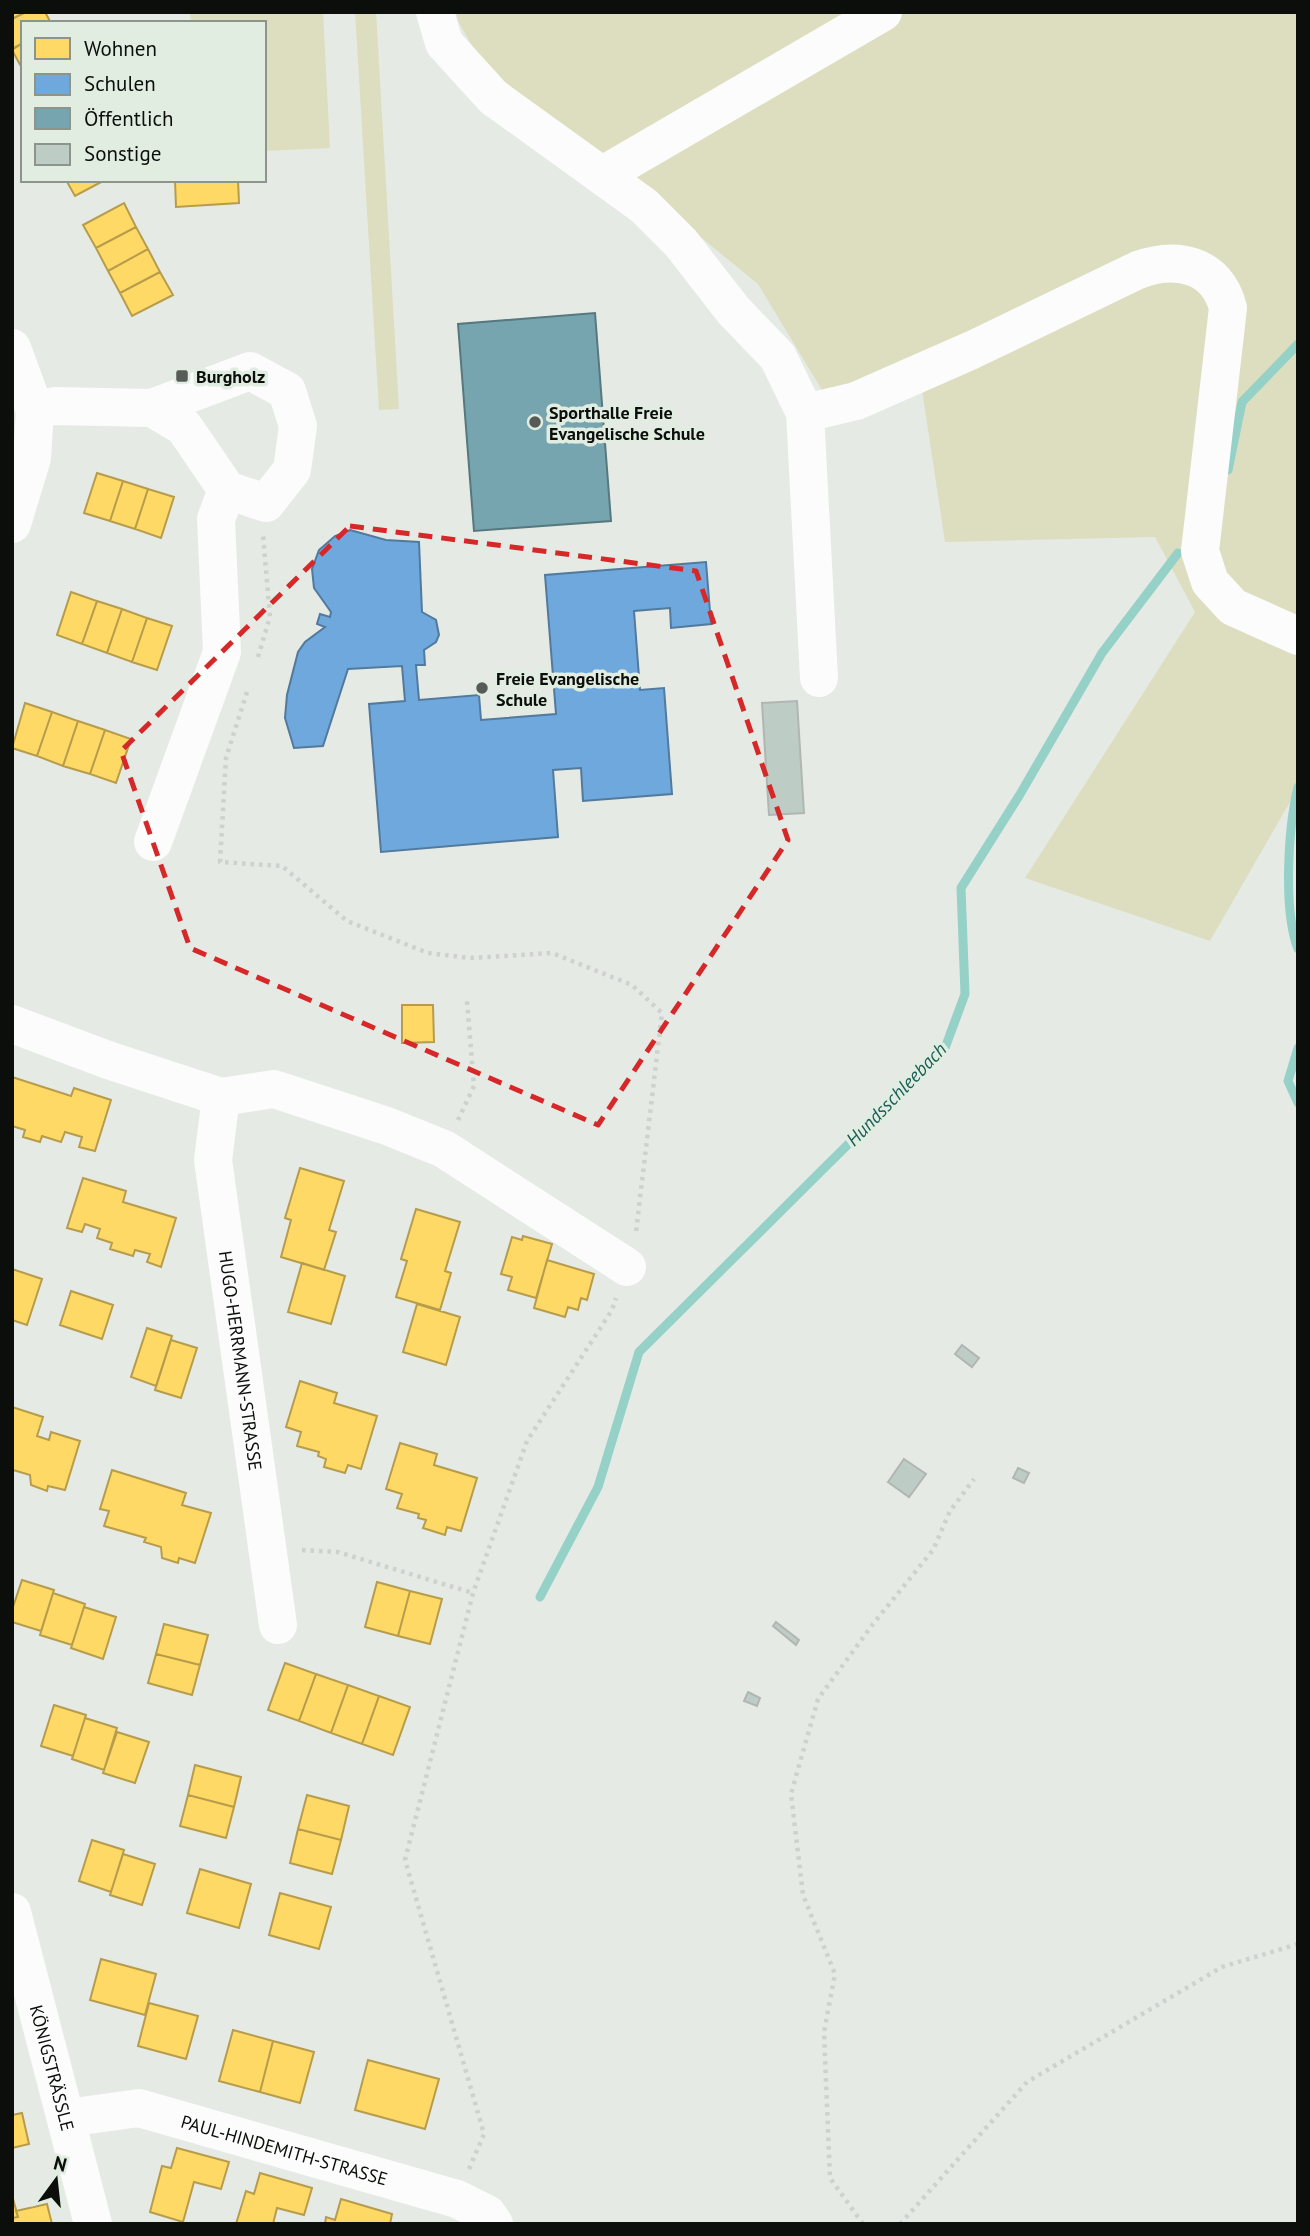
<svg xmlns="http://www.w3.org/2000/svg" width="1310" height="2236" font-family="'PT Sans',sans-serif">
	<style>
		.green { fill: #dddebf }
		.homes { fill: #ffd966; stroke: #b69c4b; stroke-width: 2 }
		.schools { fill: #6fa8dc; stroke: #517a9d; stroke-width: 2 }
		.public { fill: #76a5af; stroke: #56787e; stroke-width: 2 }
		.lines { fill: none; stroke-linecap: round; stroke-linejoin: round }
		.stream { stroke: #95d1c7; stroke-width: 9 }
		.building { fill: #bdcdc5; stroke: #b1b6b3; stroke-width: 2 }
		.path { stroke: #cfd0cf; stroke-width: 4.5; stroke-dasharray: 3.5 5; stroke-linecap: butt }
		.minor { stroke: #fbfcfb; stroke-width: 38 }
		.marked { fill: none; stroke: #d62828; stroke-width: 5; stroke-dasharray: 14 9; stroke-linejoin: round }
		.poi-dot { fill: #575b57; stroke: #e2ede2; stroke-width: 2.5 }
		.labels { text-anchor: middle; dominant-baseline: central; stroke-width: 7; stroke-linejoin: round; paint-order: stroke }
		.poi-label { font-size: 18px; font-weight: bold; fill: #0b0e0b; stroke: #e2ede2; text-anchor: start }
		.street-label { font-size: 18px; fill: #0b0e0b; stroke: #e2ede2 }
		.water-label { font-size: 19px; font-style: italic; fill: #195e56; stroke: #e2ede2 }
	</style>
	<rect width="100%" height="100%" fill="#e5eae5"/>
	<path class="green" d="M190,12H323L330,148L264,151V23H191Z
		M355,12H376L399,409L379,410Z
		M456,12H1298V788L1210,941L1025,878L1195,612L1155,537L945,542L922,390H822L758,284L637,185L487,72L458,21Z"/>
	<path class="homes" d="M12,12H26L12,19Z
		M26,12H45L51,23H23V43L12,49V19Z
		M23,43V70L12,50Z
		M66,180H105L75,196Z
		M175,180H238L239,203L176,207Z
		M124,203L136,227L96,248L83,225Z
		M136,227L148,249L108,271L96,248Z
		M148,249L160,272L120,293L108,271Z
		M160,272L173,295L132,316L120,293Z
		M97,473L123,481L110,521L84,513Z
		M123,481L148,489L135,529L110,521Z
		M148,489L174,497L161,538L135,529Z
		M71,592L97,601L82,644L57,635Z
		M97,601L122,609L107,653L82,644Z
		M122,609L147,618L132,662L107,653Z
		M147,618L172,626L157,670L132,662Z
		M25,703L52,712L37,756L12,748Z
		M52,712L78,721L63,766L37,756Z
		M78,721L105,730L90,774L63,766Z
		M105,730L131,739L116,783L90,774Z
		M402,1005H433L434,1042L402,1043Z
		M12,1077L71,1096L74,1088L111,1100L95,1151L79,1147L82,1137L65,1132L61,1142L42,1136L40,1142L23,1137L25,1130L12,1126Z
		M300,1168L344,1181L329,1230L336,1232L324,1270L281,1257L291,1220L285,1218Z
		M83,1178L126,1191L123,1202L176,1218L161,1267L147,1262L150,1254L135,1250L133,1256L110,1249L112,1243L97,1238L100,1229L85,1224L82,1232L67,1228Z
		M416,1209L460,1222L445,1271L451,1273L440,1310L396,1297L407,1261L401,1259Z
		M523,1236L552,1244L536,1298L508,1290L512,1277L501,1274L512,1237L522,1240Z
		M547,1260L594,1274L587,1300L581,1298L578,1310L568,1307L565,1317L534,1308Z
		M302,1263L345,1276L331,1324L288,1312Z
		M12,1269L42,1279L27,1325L12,1320Z
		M71,1291L113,1305L102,1339L60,1325Z
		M417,1304L460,1317L446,1365L403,1352Z
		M147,1328L172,1336L156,1386L131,1377Z
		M171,1340L197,1348L181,1398L155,1390Z
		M300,1381L337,1393L334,1403L377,1416L361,1469L348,1465L345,1473L324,1467L326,1459L318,1456L319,1452L297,1446L301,1432L286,1427Z
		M12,1407L43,1417L37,1436L49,1440L51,1432L80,1441L65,1490L48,1486L47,1491L31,1485L30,1475L13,1470Z
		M400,1443L437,1454L434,1465L477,1478L461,1531L447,1527L445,1535L423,1528L426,1520L418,1518L419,1514L397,1508L402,1494L386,1489Z
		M112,1470L186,1493L182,1505L211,1513L195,1563L179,1558L178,1563L162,1558L161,1547L144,1542L146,1538L104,1526L109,1511L100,1509Z
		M22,1580L54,1590L41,1631L12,1622V1610Z
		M377,1582L410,1591L398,1636L365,1627Z
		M410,1591L442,1599L430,1644L398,1636Z
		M53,1593L85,1604L72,1645L40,1635Z
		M84,1607L116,1617L103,1659L71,1648Z
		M164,1624L208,1635L200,1665L156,1654Z
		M156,1654L200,1665L192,1695L148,1683Z
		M285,1663L316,1674L299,1721L268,1710Z
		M316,1674L348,1685L331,1733L299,1721Z
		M348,1685L379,1696L362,1744L331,1733Z
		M379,1696L410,1707L393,1755L362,1744Z
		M54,1705L86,1715L73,1756L41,1746Z
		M85,1718L117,1728L104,1770L72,1759Z
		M117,1732L149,1742L135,1783L103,1773Z
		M195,1765L241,1777L234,1807L188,1795Z
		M188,1795L234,1807L226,1838L180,1826Z
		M307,1795L349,1806L341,1840L298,1829Z
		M298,1829L341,1840L332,1874L290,1863Z
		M92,1840L124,1850L111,1892L79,1881Z
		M123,1854L155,1864L142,1905L110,1895Z
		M200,1869L251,1884L239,1928L187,1913Z
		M280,1893L331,1907L319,1949L269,1935Z
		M101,1959L156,1974L145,2015L90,2000Z
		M149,2003L198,2016L186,2059L138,2046Z
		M233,2030L273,2041L260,2092L219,2081Z
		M273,2041L314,2052L300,2103L260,2092Z
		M368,2060L439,2079L425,2129L355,2110Z
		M22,2113L29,2144L12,2148V2115Z
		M177,2148L229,2162L221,2189L194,2182L183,2222L150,2212L162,2166L171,2168Z
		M260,2173L312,2188L304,2215L277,2208L273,2224H236L246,2191L254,2194Z
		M12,2195L18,2217L12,2218Z
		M341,2199L392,2214L390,2224H325L326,2217L335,2220Z
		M47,2204L52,2224H12V2218L18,2217L16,2211Z"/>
	<path class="schools" d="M350,530L386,540L419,542L422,612L436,620L439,635L436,642L424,650L425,665H416L419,700L479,695L481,720L556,714L545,575L706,562L711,624L671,628L670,608L634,611L640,690L664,688L672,794L583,801L581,768L553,770L558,837L381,852L369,704L405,701L402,666L348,669L323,746L294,748L285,718L287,695L298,652L305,642L325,627L317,624L320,614L330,617L331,612L314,588L312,569L319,550L335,536Z"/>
	<path class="public" d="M595,313L611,521L474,531L458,324Z"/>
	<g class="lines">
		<path class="stream" d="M1228,470L1242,402L1298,344
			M1298,787C1288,828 1283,910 1298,949
			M1298,1048L1288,1081L1298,1103
			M540,1597L598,1487L639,1352L945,1048L965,994L961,888L1019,796L1102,653L1178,553"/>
	</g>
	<path class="building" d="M797,701L804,813L769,815L762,703Z
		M962,1345L979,1358L972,1367L955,1354Z
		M904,1459L926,1474L909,1497L888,1482Z
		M1018,1468L1029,1473L1024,1483L1013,1478Z
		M776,1622L799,1640L796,1645L773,1626Z
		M748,1692L760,1698L757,1706L744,1701Z"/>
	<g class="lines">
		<path class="path" d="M258,657L270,617L263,535
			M247,692L226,758L220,862L282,866L347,921L428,953L470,958L552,953L632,985L662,1013L636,1232
			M458,1120L474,1086L467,1001
			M302,1550L338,1552L473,1593
			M469,2169L484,2134L405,1860L473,1593L527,1441L612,1310L616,1298
			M863,2224L830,2178L824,2032L835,1974L803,1895L791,1794L818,1699L873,1624L933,1550L950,1511L974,1479
			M900,2224L1027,2082L1222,1967L1298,1944"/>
		<g class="minor">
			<path d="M435,12L444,43L493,97L644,206L681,243L733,310L778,357L805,413L819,678"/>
			<path d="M603,175L883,12"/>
			<path d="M12,348L35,411L32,458L12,524"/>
			<path d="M35,411L54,406L152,408L250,371L287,391L298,426L292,470L266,503L227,490L184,427L152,408"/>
			<path d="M805,413L856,401L972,350L1138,270C1177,256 1217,264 1228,308L1200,551L1210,582L1233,607L1298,636"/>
			<path d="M153,842L222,652L216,519L227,490"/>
			<path d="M12,1024L108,1060L221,1097L274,1089L387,1126L444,1149L627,1267"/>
			<path id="s1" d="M221,1097L213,1160L278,1625"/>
			<path id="s2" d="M12,1912L93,2224"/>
			<path id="s3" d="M67,2118L139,2108L457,2199L487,2214L494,2224"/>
		</g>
	</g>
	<path class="marked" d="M350,526L696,571L788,840L598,1125L190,948L121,751Z"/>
	<g class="poi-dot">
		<rect x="175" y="369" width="14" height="14" rx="3.5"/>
		<circle cx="535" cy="422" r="7"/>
		<circle cx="482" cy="688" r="7"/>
	</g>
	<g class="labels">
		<g class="poi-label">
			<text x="196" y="376">Burgholz</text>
			<text x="549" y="412">Sporthalle Freie<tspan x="549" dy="21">Evangelische Schule</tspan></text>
			<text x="496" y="678">Freie Evangelische<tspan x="496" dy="21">Schule</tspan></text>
		</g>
		<g class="street-label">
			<text stroke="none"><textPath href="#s1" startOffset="266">HUGO-HERRMANN-STRASSE</textPath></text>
			<text stroke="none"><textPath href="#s2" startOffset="161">KÖNIGSTRÄSSLE</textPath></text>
			<text stroke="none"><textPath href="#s3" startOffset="224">PAUL-HINDEMITH-STRASSE</textPath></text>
		</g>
		<g class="water-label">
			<text transform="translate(896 1094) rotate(-46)">Hundsschleebach</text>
		</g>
	</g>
	<rect width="1310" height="2236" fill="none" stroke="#0b0e0b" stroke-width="28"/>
	<rect x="21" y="21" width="245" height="161" fill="#e2ede2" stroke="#8c948c" stroke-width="2"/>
	<rect x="35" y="38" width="35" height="21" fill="#ffd966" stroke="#8c948c" stroke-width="2"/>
	<text x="84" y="56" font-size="21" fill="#0b0e0b">Wohnen</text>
	<rect x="35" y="74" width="35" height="21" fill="#6fa8dc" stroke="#8c948c" stroke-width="2"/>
	<text x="84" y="91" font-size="21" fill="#0b0e0b">Schulen</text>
	<rect x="35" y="108" width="35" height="21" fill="#76a5af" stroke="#8c948c" stroke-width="2"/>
	<text x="84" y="126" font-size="21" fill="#0b0e0b">Öffentlich</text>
	<rect x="35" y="144" width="35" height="21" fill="#bdcdc5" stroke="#8c948c" stroke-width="2"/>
	<text x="84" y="161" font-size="21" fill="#0b0e0b">Sonstige</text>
	<g transform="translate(56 2180) rotate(15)" stroke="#e2ede2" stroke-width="5" paint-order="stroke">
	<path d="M0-5L12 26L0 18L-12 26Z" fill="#0b0e0b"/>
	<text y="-10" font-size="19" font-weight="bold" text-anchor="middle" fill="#0b0e0b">N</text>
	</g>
</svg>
